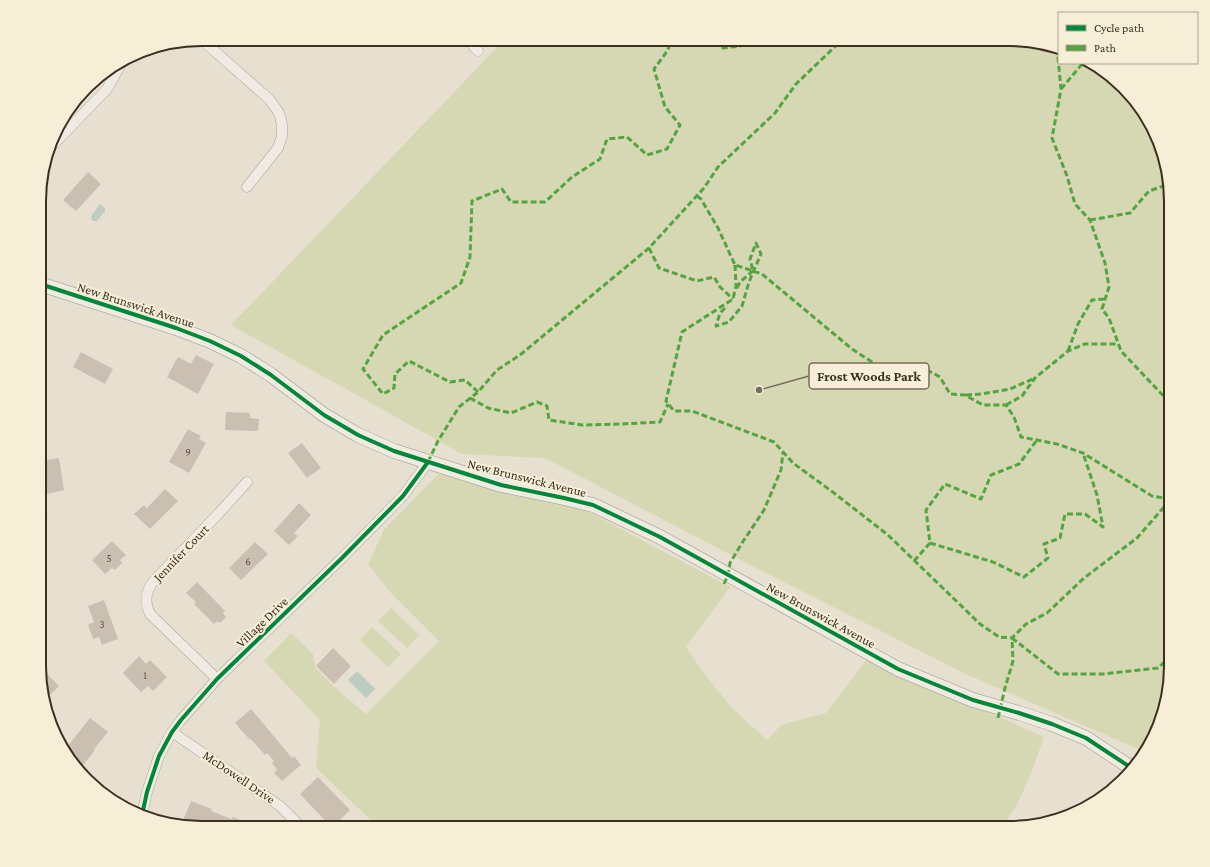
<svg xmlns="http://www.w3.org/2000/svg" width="1210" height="867" font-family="'Crimson Pro',serif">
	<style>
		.green { fill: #d6d7b3 }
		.water { fill: #bcccc2 }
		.building { fill: #cbbfb2 }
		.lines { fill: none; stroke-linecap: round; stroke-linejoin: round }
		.street-casing { stroke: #ada599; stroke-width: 11 }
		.secondary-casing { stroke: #9c958a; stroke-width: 15 }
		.street { stroke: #efebe3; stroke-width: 10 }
		.secondary { stroke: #efebe3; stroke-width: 14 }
		.quiet { stroke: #54a441; stroke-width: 3; stroke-dasharray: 6 3; stroke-linecap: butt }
		.cycleway-casing { stroke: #f7eed8; stroke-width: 6 }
		.cycleway { stroke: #00873e; stroke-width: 4 }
		.labels { text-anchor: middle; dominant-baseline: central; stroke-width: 4; stroke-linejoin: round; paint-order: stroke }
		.number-label { font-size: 11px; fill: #605244 }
		.street-label { font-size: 13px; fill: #3d2e20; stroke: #f7eed8 }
		.rim { fill: none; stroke: #3d2e20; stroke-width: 2 }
		.leader { fill: none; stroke: #786c5e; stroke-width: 1.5 }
		.callout-dot { fill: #786c5e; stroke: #f7eed8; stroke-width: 1.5 }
		.callout { fill: #f7eed8; stroke: #786c5e; stroke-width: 1.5 }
		.callout-label { font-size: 14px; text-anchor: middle; font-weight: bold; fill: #3d2e20 }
	</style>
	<rect width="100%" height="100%" fill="#e7e0d1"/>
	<path class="green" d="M505,39H1019L1059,49V63H1091L1108,73L1154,129L1171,191V676L1159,728L1145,752L968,675L756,568L545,458L462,454L231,325Z
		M442,470L583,509L730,587L686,647L705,675L732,708L767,740L781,725L826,713L868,658L1044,737L1032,771L1017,805L1001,828H379L316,768L320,720L264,661L291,633L313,654L315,667L331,684L366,714L439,641L390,592L368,564L384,530Z
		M391,608L419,635L407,648L378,621Z
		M372,627L401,654L388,667L360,640Z"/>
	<path class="water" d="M100,204L105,208V211L97,221H94L92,220L91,216Z
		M357,671L375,689L366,698L348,680Z"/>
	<path class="building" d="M88,172L101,184L76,211L63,200Z
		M81,352L113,369L105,384L73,367Z
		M196,355L214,364L198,394L167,377L178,357L191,364Z
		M226,412L250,413V418L259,419L258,431L225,430Z
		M188,429L201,436L199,439L206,443L189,473L169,462Z
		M302,443L321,468L307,478L288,453Z
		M59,458L64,490L47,494L41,461Z
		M165,489L178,501L150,529L134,514L144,505L147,508Z
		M299,503L311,515L294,533L298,536L289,545L274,531Z
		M40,506L48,515L40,522Z
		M112,541L126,555L120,560L122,563L115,570L112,568L105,574L92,560Z
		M255,542L268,554L241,580L229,568Z
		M197,582L225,611L223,613L226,617L220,623L218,621L214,624L194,604L196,602L186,593Z
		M104,600L118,639L102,645L99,637L93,639L88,625L94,622L88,606Z
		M333,648L351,666L334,684L316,666Z
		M139,656L146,664L150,660L167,677L153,691L148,686L141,692L123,673Z
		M40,667L59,686L45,700L40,687Z
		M251,709L292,758L294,756L301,765L282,781L274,773L277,770L272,763L274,761L267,753L265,755L251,739L250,740L235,723Z
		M90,718L108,732L94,749L95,750L80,769L64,751Z
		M318,777L350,810L332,828L300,794Z
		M191,801L212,809L211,811L232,819L233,817L252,825L251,827L254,828H193L182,823Z"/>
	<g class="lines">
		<g class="street-casing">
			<path id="street" d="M201,39L270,100L279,113L282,124V136L278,148L247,187
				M467,39L478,51
				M50,148L107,89L122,62
				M217,679L150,614C145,603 145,594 152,583L219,513L247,482
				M172,732L280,806L302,828
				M142,815L147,792L159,756L172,732L181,720L217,679L342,558L403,496L428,462"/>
		</g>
		<g class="secondary-casing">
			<path id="secondary" d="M40,284L176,328L210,341L241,356L271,375L324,415L358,435L394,451L501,485L564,498L593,505L614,515L660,537L898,669L973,700L1019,713L1052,724L1086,738L1133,769"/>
		</g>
		<use href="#street" class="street"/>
		<use href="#secondary" class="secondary"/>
		<path class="quiet" d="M718,39L723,48L740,46L743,39
			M758,39L769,45L775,41L776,39
			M1057,48L1061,89L1052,138L1067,176L1075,204L1090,220L1105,263L1109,287L1102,309L1109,318L1121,351L1171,404
			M1061,89L1083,63
			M697,196L701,199L718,228L735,265L762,274L852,349L886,371L927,370L940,377L950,394L965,395L983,405H1006L1014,417L1021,437L1057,444L1083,453L1152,496L1171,499
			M1090,220L1130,213L1149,191L1169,184
			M649,248L659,268L697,281L714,277L720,287L733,299
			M735,265L736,286L733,299L682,332L666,401L674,411H692L774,442L793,463L834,493L888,535L980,624L999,637L1012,638L1026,624L1047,613L1084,578L1137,538L1171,499
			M737,288L740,282L753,271
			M725,308L720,313L716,326L729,322L742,306L749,282L761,254L756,243L750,259L753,271
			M1068,351L1078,324L1092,300L1106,299
			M478,392L465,380L450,382L409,361L395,374L394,388L383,394L363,369L383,335L461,283L470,257L472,201L502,189L511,202H545L572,177L600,159L607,139L627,137L647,155L667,149L680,125L665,107L654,69L668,50L671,39
			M966,395L981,394L1010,389L1035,378
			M470,398L488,408L511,413L537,402L547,406L549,420L582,425L620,424L660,422L668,404
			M1006,405L1022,396L1035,378L1068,351L1085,344H1118
			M428,462L438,441L459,407L478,392L497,370L520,355L649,248L704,188L718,167L775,113L796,84L843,39
			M930,543L993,562L1024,577L1048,558L1044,544L1060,538L1065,514H1085L1103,527L1097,495L1083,453
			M914,561L930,543L926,510L945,484L981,499L991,475L1019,464L1037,440
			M724,584L728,575L730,563L742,543L764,510L781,470L783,452
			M1012,638L1058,674H1103L1158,668L1171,656
			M998,718L1005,688L1013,661L1012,638"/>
		<g class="cycleway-casing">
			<path id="cycleway" d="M40,284L176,328L210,341L241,356L271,375L324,415L358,435L394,451L501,485L564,498L593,505L614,515L660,537L898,669L973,700L1019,713L1052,724L1086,738L1133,769
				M142,815L147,792L159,756L172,732L181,720L217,679L342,558L403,496L428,462"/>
		</g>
		<use href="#cycleway" class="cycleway"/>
	</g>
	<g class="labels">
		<g class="number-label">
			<text x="188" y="452">9</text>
			<text x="109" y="558">5</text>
			<text x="248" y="561">6</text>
			<text x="102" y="624">3</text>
			<text x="145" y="675">1</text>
		</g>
		<g class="street-label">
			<text transform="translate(136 305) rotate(18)">New Brunswick Avenue</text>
			<text transform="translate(527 478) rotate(14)">New Brunswick Avenue</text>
			<text transform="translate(181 553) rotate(-46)">Jennifer Court</text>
			<text transform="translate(821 615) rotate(29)">New Brunswick Avenue</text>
			<text transform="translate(262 622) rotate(-44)">Village Drive</text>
			<text transform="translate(239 777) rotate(34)">McDowell Drive</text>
		</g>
	</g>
	<path d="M0 0H1210V867H0ZM201 46H1009A155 155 0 0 1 1164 201V666A155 155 0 0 1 1009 821H201A155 155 0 0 1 46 666V201A155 155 0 0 1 201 46Z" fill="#f7eed8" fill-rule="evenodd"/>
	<path class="rim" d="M201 46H1009A155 155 0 0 1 1164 201V666A155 155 0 0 1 1009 821H201A155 155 0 0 1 46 666V201A155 155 0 0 1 201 46Z"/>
	<path class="leader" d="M759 390L809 376"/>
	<circle class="callout-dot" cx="759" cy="390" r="4"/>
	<rect class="callout" x="809" y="363" width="120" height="26" rx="4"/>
	<g class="callout-label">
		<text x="869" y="381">Frost Woods Park</text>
	</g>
	<rect x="1058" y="12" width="140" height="52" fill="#f7eed8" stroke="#ada18e"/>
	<rect x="1066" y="25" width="20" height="6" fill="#00873e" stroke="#ada18e"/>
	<text x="1094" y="32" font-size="12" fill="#3d2e20">Cycle path</text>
	<rect x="1066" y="45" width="20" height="6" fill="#54a441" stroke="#ada18e"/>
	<text x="1094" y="52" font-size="12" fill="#3d2e20">Path</text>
</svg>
